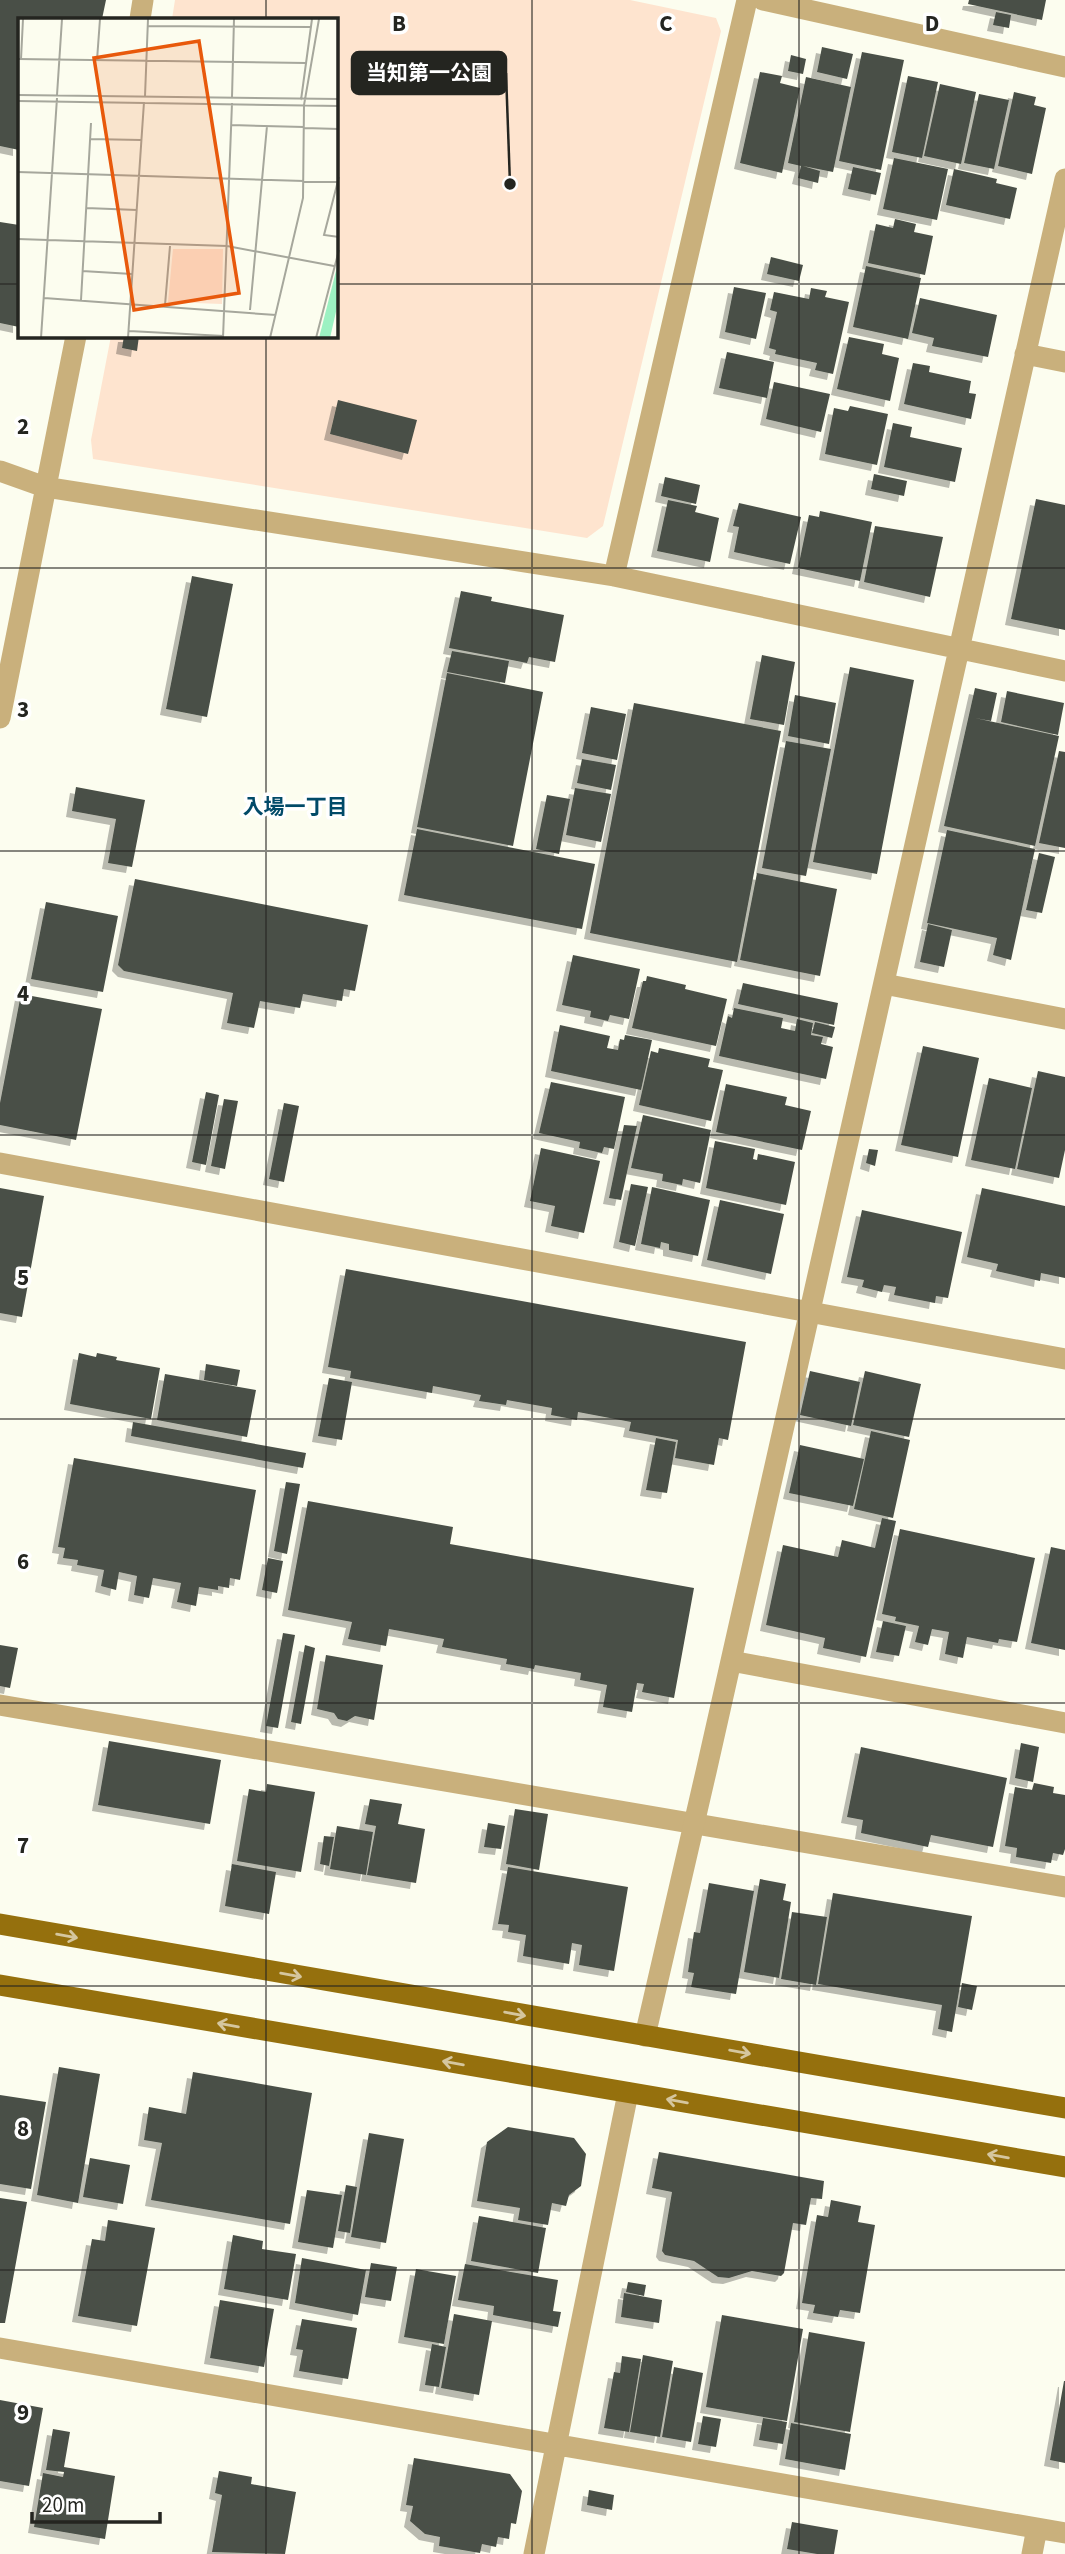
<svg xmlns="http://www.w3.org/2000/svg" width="1065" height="2554" font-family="'Source Sans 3','Noto Sans JP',sans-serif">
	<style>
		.green { fill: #fee4cf }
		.building { fill: #4a5047; filter: url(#shadow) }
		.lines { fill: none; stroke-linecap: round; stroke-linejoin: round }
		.lane { stroke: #c9b07c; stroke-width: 21 }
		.street { stroke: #c9b07c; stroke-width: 21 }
		.primary { stroke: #95700d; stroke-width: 21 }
		.oneway { stroke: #d5c69e }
		.grid { fill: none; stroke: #242520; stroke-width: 2; stroke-opacity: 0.55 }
		.labels { text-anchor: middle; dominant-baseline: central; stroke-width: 7; stroke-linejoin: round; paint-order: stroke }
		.neighbourhood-label { font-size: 21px; font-weight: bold; fill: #014a68; stroke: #fff }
		.inset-road { fill: none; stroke: #a6a79c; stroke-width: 2 }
		.view { fill: #e8590c; fill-opacity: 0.15; stroke: #e8590c; stroke-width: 3.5 }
		.inset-edge { fill: none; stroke: #242520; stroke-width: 3.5 }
		.grid-label { font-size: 23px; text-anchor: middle; font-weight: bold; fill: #242520; stroke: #fff; stroke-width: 7; stroke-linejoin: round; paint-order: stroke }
		.leader { fill: none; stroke: #242520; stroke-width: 2.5 }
		.callout-dot { fill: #242520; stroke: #fff; stroke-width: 2.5 }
		.callout { fill: #242520; stroke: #242520; stroke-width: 2.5 }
		.callout-label { font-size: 21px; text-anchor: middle; font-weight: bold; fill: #fff }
	</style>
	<defs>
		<filter id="shadow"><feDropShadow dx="-6" dy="6" stdDeviation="0" flood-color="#0004"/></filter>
	</defs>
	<rect width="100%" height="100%" fill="#fcfdef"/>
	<path class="green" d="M175,0H630L716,18L721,31L603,526L587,538L93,459L91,440L111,336H336V19H172Z"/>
	<path class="building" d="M0,0H106L102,19H19V150L0,146Z
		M969,0H1046L1042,20L968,4Z
		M996,12L1011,15L1009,28L993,25Z
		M822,47L853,54L847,79L817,72Z
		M862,52L904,60L881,170L839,161Z
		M791,55L806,59L803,74L788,71Z
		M760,72L782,76L780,83L800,88L782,173L740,163Z
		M908,76L938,82L922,158L892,152Z
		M806,77L851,87L833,172L803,166L820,171L818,183L798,178L801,166L788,163Z
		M940,84L976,92L961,164L924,156Z
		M1014,92L1036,97L1034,105L1046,108L1032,174L998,166Z
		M979,94L1009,100L994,169L964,163Z
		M894,158L948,169L937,220L883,209Z
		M853,167L881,173L876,195L848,189Z
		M954,169L997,179L996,183L1017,188L1010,219L946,205Z
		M895,219L916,224L914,232L933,236L925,275L868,263L876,224L893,228Z
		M0,222L19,225V327L0,323Z
		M771,257L803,265L799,281L767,274Z
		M866,266L921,278L908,339L853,327Z
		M734,287L766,293L756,339L725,332Z
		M811,288L827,291L825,297L849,302L833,374L815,370L817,363L775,354L776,350L769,348L777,312L770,310L774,292L809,299Z
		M920,298L997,315L988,357L932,346L934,338L912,333Z
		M124,336H139L137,351L122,348Z
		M849,337L884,344L882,354L899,358L890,401L837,389Z
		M727,352L774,362L767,398L719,388Z
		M913,363L930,366L929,372L971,381L969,393L976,394L971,419L904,404Z
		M774,382L830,394L821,432L766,419Z
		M338,400L417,420L408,454L330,434Z
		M850,406L888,414L877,465L825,454L834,408L848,411Z
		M893,423L912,427L910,437L962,448L955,482L884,467Z
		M874,474L907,481L904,496L871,489Z
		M665,477L700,485L696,504L661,496Z
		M1036,499L1065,505V630L1011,619Z
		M668,500L697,506L695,512L719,518L710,562L657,551Z
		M739,503L801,517L790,564L734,552L739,527L733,526Z
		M820,511L872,522L860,581L798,568L809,515L819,517Z
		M875,526L943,537L930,597L864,582Z
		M192,576L233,584L207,717L166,709Z
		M461,591L492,597L491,601L564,615L555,662L529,657L527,663L449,648Z
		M452,651L509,661L505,683L447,672Z
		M762,655L795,662L784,725L750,719Z
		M850,667L914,680L877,874L813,862Z
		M447,673L543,692L513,846L417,827Z
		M975,688L997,693L991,721L975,718L1059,736L1035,846L944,826Z
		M1007,691L1064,703L1058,735L1001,722Z
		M795,695L836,703L829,744L788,736Z
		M634,703L781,731L737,962L590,933Z
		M591,707L626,714L617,760L582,753Z
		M786,741L831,749L806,876L762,868Z
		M1059,751L1065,752V848L1039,843Z
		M582,759L616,765L611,790L577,783Z
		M76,787L145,800L132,867L108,863L116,819L72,811Z
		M575,788L611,794L601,842L566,835Z
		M547,795L570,799L559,854L536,849Z
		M417,829L595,864L582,929L404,895Z
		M947,830L1035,849L1011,960L993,955L997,938L927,923Z
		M1039,853L1055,857L1042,913L1026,910Z
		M757,873L837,889L820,976L740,960Z
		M135,879L368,925L355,991L344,989L342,1001L303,994L300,1008L260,1001L254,1028L227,1023L233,993L124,971L118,965Z
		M46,902L118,916L103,992L31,979Z
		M928,924L952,930L944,967L920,962Z
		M573,955L640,969L629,1019L610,1015L608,1021L590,1017L591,1011L562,1005Z
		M647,976L686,985L685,989L727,999L716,1046L632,1028L643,981H646Z
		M743,983L838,1003L834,1025L738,1004Z
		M21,994L102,1009L76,1140L0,1125V1103Z
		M734,1008L783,1018L781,1028L795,1031L797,1019L813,1023L811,1035L823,1037L821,1044L833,1047L826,1079L719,1056L728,1016L732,1018Z
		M815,1022L835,1027L832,1038L812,1033Z
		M560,1025L610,1036L607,1048L618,1050L620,1039L624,1040L625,1035L652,1040L641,1090L551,1071Z
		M923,1046L979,1058L958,1157L901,1145Z
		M659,1048L710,1059L708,1067L723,1070L711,1121L639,1105L651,1051L658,1053Z
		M1038,1071L1065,1077V1150L1059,1178L1017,1169Z
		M989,1078L1032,1088L1015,1169L971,1160Z
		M551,1082L625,1097L614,1149L604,1147L602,1153L579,1148L580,1142L539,1133Z
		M726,1084L787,1097L785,1105L811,1111L802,1150L716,1132Z
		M206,1092L219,1095L206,1165L192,1162Z
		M224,1099L238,1101L225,1169L211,1166Z
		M284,1103L299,1106L284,1182L269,1179Z
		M643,1115L711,1130L700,1183L683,1179L682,1185L662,1181L663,1174L631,1168Z
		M624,1125L637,1126L621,1200L609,1198Z
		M715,1141L755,1149L753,1159L757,1160L758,1154L795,1162L786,1205L706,1188Z
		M541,1148L600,1161L584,1233L551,1226L555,1206L530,1201Z
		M869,1149L878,1150L875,1166L866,1163Z
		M631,1184L648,1187L635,1246L619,1242Z
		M652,1187L710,1200L698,1256L669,1250V1244L661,1242L660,1248L641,1244Z
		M0,1188L44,1196L22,1317L0,1313Z
		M982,1188L1065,1206V1278L1041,1273L1040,1281L996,1271L998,1264L967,1257Z
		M720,1200L784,1214L771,1274L707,1260Z
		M862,1210L962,1232L948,1298L936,1296L935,1303L894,1295L896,1287L884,1285L882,1292L862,1287L864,1280L847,1277Z
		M346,1269L746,1342L728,1440L719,1438L714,1465L675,1458L678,1440L629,1431L631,1422L578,1412L577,1420L551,1415L552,1408L507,1400L506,1405L479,1401L481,1395L433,1386L432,1393L350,1378L351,1371L328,1367Z
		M79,1353L96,1357L97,1353L117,1357L116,1360L160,1368L151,1419L70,1404Z
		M206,1364L240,1370L237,1386L204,1380Z
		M810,1371L860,1382L851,1426L800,1415Z
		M865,1371L921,1384L909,1437L853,1425Z
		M165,1374L256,1390L247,1437L157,1420Z
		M329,1378L352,1382L342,1440L318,1436Z
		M133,1422L306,1453L303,1468L131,1436Z
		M871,1431L910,1440L893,1518L854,1509Z
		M656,1438L676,1442L667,1493L646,1490Z
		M800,1445L864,1459L853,1506L789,1493Z
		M74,1458L256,1490L240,1580L230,1578L229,1588L218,1586V1590L199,1587L196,1606L177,1602L181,1583L153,1578L149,1598L134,1595L137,1576L119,1572L116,1590L101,1586L104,1570L77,1565L78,1560L63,1558L65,1548L58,1547Z
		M286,1482L300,1484L287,1554L274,1551Z
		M308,1501L453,1527L450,1544L694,1588L674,1698L642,1692L644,1684L637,1683L632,1712L603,1707L607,1685L580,1680L581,1673L535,1665L534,1669L506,1664L507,1659L442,1647L444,1639L389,1629L386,1646L348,1639L352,1622L288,1610Z
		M882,1518L896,1521L866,1657L823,1648L825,1638L766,1625L783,1545L838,1557L842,1540L875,1548Z
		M900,1529L1035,1558L1017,1642L999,1639L998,1643L967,1637L963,1658L945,1654L949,1632L932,1629L928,1645L915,1642L919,1626L895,1621L896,1617L882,1614Z
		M1051,1547L1065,1550V1650L1031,1643Z
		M268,1558L283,1561L277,1593L262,1590Z
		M883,1621L906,1626L899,1656L876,1652Z
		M283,1633L295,1635L278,1728L266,1726Z
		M0,1645L18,1648L10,1688L0,1686Z
		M305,1645L315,1648L301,1724L291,1722Z
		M326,1655L383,1665L374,1720L355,1716L347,1721L338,1719L334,1713L317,1709Z
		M109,1741L221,1760L210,1824L98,1805Z
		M1021,1743L1039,1747L1033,1782L1015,1778Z
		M861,1747L1007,1778L993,1847L931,1835L928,1847L861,1833L863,1820L847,1817Z
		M1034,1783L1054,1787L1053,1793L1065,1795V1849L1063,1855L1053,1853L1051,1863L1016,1857L1017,1848L1005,1846L1015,1787L1032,1790Z
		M267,1784L315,1792L301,1872L237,1861L249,1789L266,1792Z
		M370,1799L402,1804L398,1824L425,1829L416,1883L367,1875L376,1826L365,1824Z
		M515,1809L548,1814L539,1870L506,1864Z
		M488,1823L505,1826L501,1849L484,1847Z
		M337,1826L373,1832L366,1875L330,1869Z
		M324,1836L334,1837L329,1866L320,1864Z
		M232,1864L276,1872L269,1914L225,1906Z
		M508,1867L628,1887L614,1971L579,1965L582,1945L572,1943L569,1964L523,1956L526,1935L508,1932L509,1925L498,1924Z
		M760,1879L786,1884L783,1900L791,1902L779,1978L744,1972Z
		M709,1883L754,1891L736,1994L691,1987L694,1973L688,1972L694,1932L700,1933Z
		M833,1893L972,1916L952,2032L938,2029L942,2005L818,1984Z
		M792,1912L827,1917L816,1985L781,1979Z
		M962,1983L977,1986L972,2010L958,2007Z
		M59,2067L100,2074L78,2203L37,2195Z
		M193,2072L312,2093L290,2224L151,2200L162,2143L144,2140L149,2107L186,2114Z
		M0,2095L46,2102L31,2189L0,2184Z
		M508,2127L574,2138L586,2154L581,2186L569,2195L566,2206L552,2203L548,2225L518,2220L520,2208L477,2201L487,2142Z
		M369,2133L404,2139L386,2243L351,2237Z
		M659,2152L824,2181L822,2199L811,2198L806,2225L793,2223L784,2273L781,2276L752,2271L729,2278L718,2277L694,2261L665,2255L662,2251L672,2192L652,2188Z
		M90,2158L130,2165L123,2204L83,2197Z
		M346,2185L357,2187L350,2233L338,2231Z
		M307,2190L342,2195L333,2248L298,2242Z
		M0,2198L27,2202L5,2323H0Z
		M831,2200L861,2206L858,2222L875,2225L860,2313L840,2310L838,2317L813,2313L815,2305L802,2303L817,2215L828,2217Z
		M479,2216L546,2228L538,2273L471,2261Z
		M108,2220L155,2228L137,2326L78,2316L92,2239L105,2241Z
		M233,2235L263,2241L262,2249L296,2254L288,2300L224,2289Z
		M302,2258L366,2270L358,2315L295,2303Z
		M371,2263L397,2267L391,2301L365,2297Z
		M465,2264L558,2280L553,2311L561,2312L558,2327L493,2315L494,2306L458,2300Z
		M416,2269L456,2276L444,2344L404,2337Z
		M628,2282L646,2285L644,2296L626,2292Z
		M624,2293L662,2300L659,2323L621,2317Z
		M220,2300L274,2309L264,2367L210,2358Z
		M454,2314L492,2321L479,2395L441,2388Z
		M722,2315L803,2329L787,2421L706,2407Z
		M302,2319L357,2328L348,2379L299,2371L303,2350L296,2349Z
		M809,2332L865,2342L850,2432L794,2422Z
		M432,2344L446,2347L439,2387L425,2385Z
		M643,2355L673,2361L660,2437L630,2432Z
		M622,2356L641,2359L629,2432L604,2428L614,2372L620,2373Z
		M674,2367L703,2373L691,2442L662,2437Z
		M1064,2381H1065V2463L1050,2460Z
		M0,2400L43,2408L29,2486L0,2481Z
		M703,2416L721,2419L716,2447L698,2444Z
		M763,2418L787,2422L783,2444L759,2440Z
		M791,2423L851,2434L845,2470L785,2459Z
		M53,2429L70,2432L64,2467L115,2476L105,2539L34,2527L43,2473L63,2477L64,2472L46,2470Z
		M414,2458L510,2474L522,2491L516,2524L511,2523L509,2539L498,2537L496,2547L482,2544L480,2553L439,2546L440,2537L425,2534L410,2521L413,2506L406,2505Z
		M219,2471L252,2477L251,2484L296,2492L285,2554L212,2552L222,2495L215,2493Z
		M589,2490L614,2495L612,2510L587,2505Z
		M792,2522L838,2530L834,2554H817L787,2549Z"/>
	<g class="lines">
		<path class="lane" d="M0,1705L1065,1887"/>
		<path class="street" d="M763,0L1065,67
			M140,19L143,0
			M1025,354L1065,362
			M0,471L45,487L614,576L1065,671
			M614,576L747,0
			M0,718L76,336
			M884,984L1065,1019
			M0,1163L1065,1359
			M731,1661L1065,1723
			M645,2036C789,1418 924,798 1065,179
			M0,2348L1065,2533
			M534,2554L628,2093
			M1032,2554L1037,2528"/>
		<path class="primary" d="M0,1924L1065,2108
			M0,1985L1065,2167"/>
	</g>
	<defs><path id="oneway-shaft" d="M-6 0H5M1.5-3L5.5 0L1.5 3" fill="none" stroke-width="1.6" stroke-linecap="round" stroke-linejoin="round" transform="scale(1.75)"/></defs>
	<g class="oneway">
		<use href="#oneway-shaft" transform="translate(67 1936) rotate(10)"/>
		<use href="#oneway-shaft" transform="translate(291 1975) rotate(10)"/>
		<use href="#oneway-shaft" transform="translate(515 2014) rotate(10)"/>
		<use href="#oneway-shaft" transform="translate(228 2025) rotate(-170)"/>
		<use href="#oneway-shaft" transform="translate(740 2052) rotate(10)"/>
		<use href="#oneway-shaft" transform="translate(453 2063) rotate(-170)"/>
		<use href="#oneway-shaft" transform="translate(677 2101) rotate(-170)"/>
		<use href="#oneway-shaft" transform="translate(998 2156) rotate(-170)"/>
	</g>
	<path class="grid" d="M266,0V19M532,0V2554M799,0V2554M0,284H19M336,284H1065M266,336V2554M0,568H1065M0,851H1065M0,1135H1065M0,1419H1065M0,1703H1065M0,1986H1065M0,2270H1065"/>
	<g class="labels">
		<g class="neighbourhood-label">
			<text x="295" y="807">入場一丁目</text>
		</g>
	</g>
	<g transform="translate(18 18)">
		<rect width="320" height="320" fill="#fcfdef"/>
		<path d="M155,231H205L204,286L150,284Z" fill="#fee4cf"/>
		<path d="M320,245V285L312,320H301Z" fill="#9cf1c2"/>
		<path class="inset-road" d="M130,8L293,9M0,41L288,45M3,41L5,1M79,42L82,1M0,77L321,81M39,77L44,1M127,78L130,1M214,79L216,1M283,82L294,1M0,83L321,88M213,107L286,109M286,110L321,111M72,121L123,122M0,154L286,163M321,159L306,217L321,219M286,164H319M68,190L119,192M0,221L209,228L316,248M64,253L114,256M26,280L258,297M63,282L73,105M147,287L152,228M232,292L249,108M111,313L206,318M23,320L39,80M110,320L126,84M205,320L214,85M252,320L285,180L286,87L301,1M298,320L321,232"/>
		<path class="view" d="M181,23L221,275L116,292L76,40Z"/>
		<rect width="320" height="320" class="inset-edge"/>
	</g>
	<g class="grid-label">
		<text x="399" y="31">B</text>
		<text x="666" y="31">C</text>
		<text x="932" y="31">D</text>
		<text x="23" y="434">2</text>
		<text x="23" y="717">3</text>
		<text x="23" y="1001">4</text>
		<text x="23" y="1285">5</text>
		<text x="23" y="1569">6</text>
		<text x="23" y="1853">7</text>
		<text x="23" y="2136">8</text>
		<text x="23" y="2420">9</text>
	</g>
	<path class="leader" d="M510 184L506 73"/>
	<circle class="callout-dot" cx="510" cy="184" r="7"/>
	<rect class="callout" x="352" y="52" width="154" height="42" rx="7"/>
	<g class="callout-label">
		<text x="429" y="80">当知第一公園</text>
	</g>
	<path d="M32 2512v10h128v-10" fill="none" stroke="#242520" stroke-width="3.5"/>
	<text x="42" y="2512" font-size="21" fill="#242520" stroke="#ffffff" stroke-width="5" paint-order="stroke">20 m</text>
</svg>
